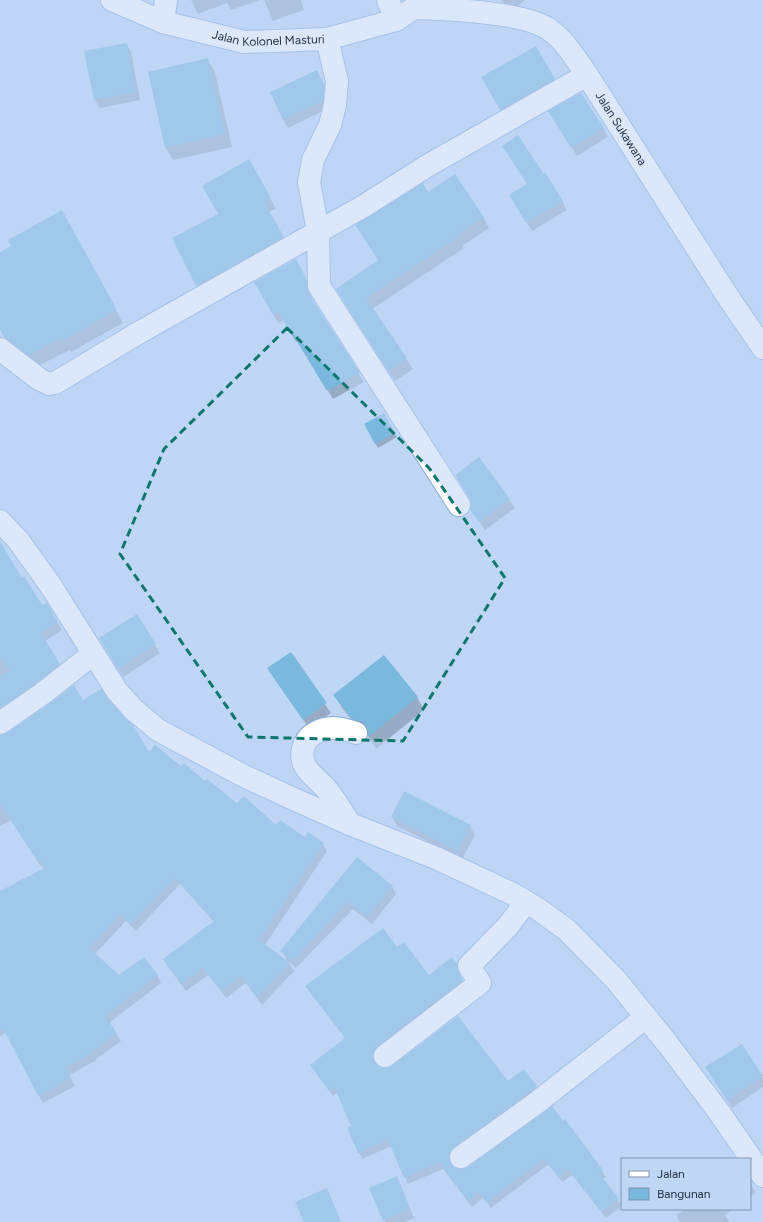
<svg xmlns="http://www.w3.org/2000/svg" width="763" height="1222" font-family="Figtree,sans-serif">
	<style>
		.shadow { fill: #0003 }
		.building { fill: #7ab8dd }
		.lines { fill: none; stroke-linecap: round; stroke-linejoin: round }
		.minor-casing { stroke: #85aadb; stroke-width: 24 }
		.major-casing { stroke: #85aadb; stroke-width: 24 }
		.minor { stroke: #fff; stroke-width: 22 }
		.major { stroke: #fff; stroke-width: 22 }
		.marked { fill: none; stroke: #0f766e; stroke-width: 3; stroke-dasharray: 8 5; stroke-linejoin: round }
		.labels { text-anchor: middle; dominant-baseline: central; stroke-width: 3.5; stroke-linejoin: round; paint-order: stroke }
		.street-label { font-size: 12px; fill: #223145; stroke: #bfd6f5 }
	</style>
	<rect width="100%" height="100%" fill="#bfd6f5"/>
	<path class="shadow" d="M191,0H260L231,10L227,3L198,14Z
		M264,0H301L304,10L273,21Z
		M501,0H525L512,11Z
		M126,44L131,52L140,100L100,108L95,100Z
		M535,47L561,92L508,122L482,77Z
		M207,59L215,72L232,147L173,160L166,148Z
		M317,71L329,94L327,109L288,128L283,119Z
		M555,120L603,128L608,137L577,156Z
		M249,160L276,209L269,212L289,247L203,296L174,238L220,215Z
		M527,184L562,201L567,210L532,231L510,195Z
		M428,193L483,217L489,228L462,246L464,248L372,309L413,369L395,381L343,300L379,261Z
		M69,224L123,323L71,352L70,350L36,367L12,350L0,328V253Z
		M295,260L311,287L312,301L364,382L333,399L313,365L298,341L296,342L284,320L278,323L255,283Z
		M384,414L397,437L378,448L365,425Z
		M479,458L515,508L485,530L477,518L471,500L461,484Z
		M0,559L22,579L42,607L46,604L62,630L45,641L64,672L0,718Z
		M137,616L160,653L123,677L105,647Z
		M290,653L331,713L309,728L273,677Z
		M335,695L417,697L424,710L376,749L369,737V734L361,731L342,708Z
		M82,701L149,754L181,768L206,783L237,805L276,827L323,844L327,851L265,945L288,962L282,951L358,859L392,887L396,894L372,924L353,909L296,968L288,961L294,971L262,1005L246,983L226,998L208,975L186,991L168,967L164,959L214,922L180,884L136,931L126,921L95,954L119,977L157,975L161,983L109,1023L121,1041L96,1059L97,1060L69,1075L75,1086L43,1103L6,1033L0,1036V892L45,869L39,864L11,820L0,826V736Z
		M392,817L470,826L475,835L462,859L397,826Z
		M397,948L429,976L456,964L460,971L461,979L466,987L377,1057L376,1066L380,1069L508,1082L524,1070L540,1093L453,1158L452,1167L462,1170L469,1168L552,1108L602,1170L606,1177L602,1179L622,1206L606,1218L572,1175L562,1182L549,1164L491,1208L483,1198L472,1207L443,1169L408,1184L392,1146L362,1159L359,1152L352,1126L338,1092L333,1096L311,1065L346,1039L310,992Z
		M741,1045L763,1078V1087L732,1108L711,1076Z
		M396,1177L401,1186L414,1218L405,1222H385L384,1220Z
		M750,1183L756,1193L750,1197Z
		M327,1189L341,1222H305Z
		M685,1209H733L725,1215L729,1222H680L676,1215Z"/>
	<path class="building" d="M127,43L136,92L94,100L84,51Z
		M536,46L555,79L500,110L481,77Z
		M208,58L225,134L165,148L148,72Z
		M317,70L324,85L323,101L283,120L270,92Z
		M581,93L604,128L571,148L548,111Z
		M518,135L543,173L545,172L563,201L526,223L509,195L527,184L502,146Z
		M249,159L271,198L264,202L284,237L196,286L172,238L218,214L202,186Z
		M455,174L484,217L457,235L458,237L366,298L407,358L388,371L336,289L378,260L355,225L423,183L428,192Z
		M62,210L117,310L63,340L62,338L28,355L4,337L0,330V252L11,246L8,240Z
		M296,259L306,278V286L308,293L360,373L327,391L292,333L291,334L278,312L273,315L254,282Z
		M384,413L395,433L375,444L364,424Z
		M479,457L510,499L479,522L470,510L471,504L470,498L455,475Z
		M0,541L22,578L24,576L42,605L47,603L58,622L41,633L60,664L35,684L0,708V677L10,671L0,656Z
		M137,614L156,644L118,669L99,638Z
		M291,652L327,703L303,720L267,668Z
		M384,655L418,697L368,737V731L366,725L360,721L352,719L333,695Z
		M74,685L83,700L101,689L108,699L125,718L133,725L149,752L155,745L181,766L184,763L205,781L207,779L237,803L244,796L276,825L280,820L305,837L308,832L324,843L259,940L290,963L257,998L241,976L221,991L203,968L181,984L163,959L214,921L175,878L131,924L121,914L89,948L119,975L144,957L158,975L105,1016L117,1033L93,1051V1052L66,1067L71,1078L38,1096L4,1030H0V891L46,867L34,856L0,804V735L7,733L49,704Z
		M404,791L471,825L457,851L391,817Z
		M357,857L393,886L367,917L348,902L292,961L280,951Z
		M383,928L397,947L404,942L429,975L452,957L457,964L458,972L463,980L377,1046L374,1051L373,1057L375,1064L381,1068H387L392,1066L458,1016L508,1081L524,1069L537,1086L454,1147L450,1152L449,1158L451,1165L456,1168L462,1169L468,1167L552,1106L563,1121L565,1119L603,1170L599,1173L619,1199L602,1212L568,1169L558,1177L544,1159L486,1203L479,1193L468,1201L439,1163L404,1178L388,1140L358,1153L347,1128L351,1126L334,1087L329,1091L310,1065L345,1038L305,986Z
		M742,1044L763,1076L727,1100L705,1067Z
		M397,1176L410,1209L383,1221L369,1188Z
		M327,1188L341,1222H304L295,1202Z"/>
	<g class="lines">
		<g class="minor-casing">
			<g id="minor">
				<path d="M388,0L396,20"/>
				<path id="s1" d="M414,8C446,9 526,12 550,30C566,42 576,59 587,75L728,297L763,348"/>
				<path d="M163,22L166,0"/>
				<path d="M327,39L337,81L335,105L330,125L313,160L309,182L318,231L319,286L459,505"/>
				<path d="M0,349L39,379L49,384L55,383L140,332L364,206L427,166L587,75"/>
				<path d="M0,521L18,540L51,586L117,691L134,710L158,730L244,776L298,801L350,824L436,858L513,894L538,909L567,930L616,980L667,1043L719,1112L763,1176"/>
				<path d="M0,723L42,694L93,654"/>
				<path d="M350,824C343,813 336,801 328,791C317,777 298,769 303,749C305,741 309,736 315,733C329,725 342,728 356,733"/>
				<path d="M385,1056L480,983L469,966L508,926L526,902"/>
				<path d="M461,1157L535,1104L646,1017"/>
			</g>
		</g>
		<g class="major-casing">
			<g id="major">
				<path id="s2" d="M112,0L163,22L244,42L327,39L396,20L414,8L422,0"/>
			</g>
		</g>
		<use href="#minor" class="minor"/>
		<use href="#major" class="major"/>
	</g>
	<path d="M0 0H763V1222H0ZM287,328L429,468L505,578L403,741L248,737L120,554L164,449Z" fill="#bfd6f5" fill-opacity=".55" fill-rule="evenodd"/>
	<path class="marked" d="M287,328L429,468L505,578L403,741L248,737L120,554L164,449Z"/>
	<g class="labels">
		<g class="street-label">
			<text stroke="none"><textPath href="#s2" startOffset="163">Jalan Kolonel Masturi</textPath></text>
			<text stroke="none"><textPath href="#s1" startOffset="261">Jalan Sukawana</textPath></text>
		</g>
	</g>
	<rect x="621" y="1158" width="130" height="52" fill="#bfd6f5" stroke="#8094af"/>
	<rect x="629" y="1171" width="20" height="6" fill="#ffffff" stroke="#8094af"/>
	<text x="657" y="1178" font-size="12" fill="#223145">Jalan</text>
	<rect x="629" y="1188" width="20" height="12" fill="#7ab8dd" stroke="#8094af"/>
	<text x="657" y="1198" font-size="12" fill="#223145">Bangunan</text>
</svg>
